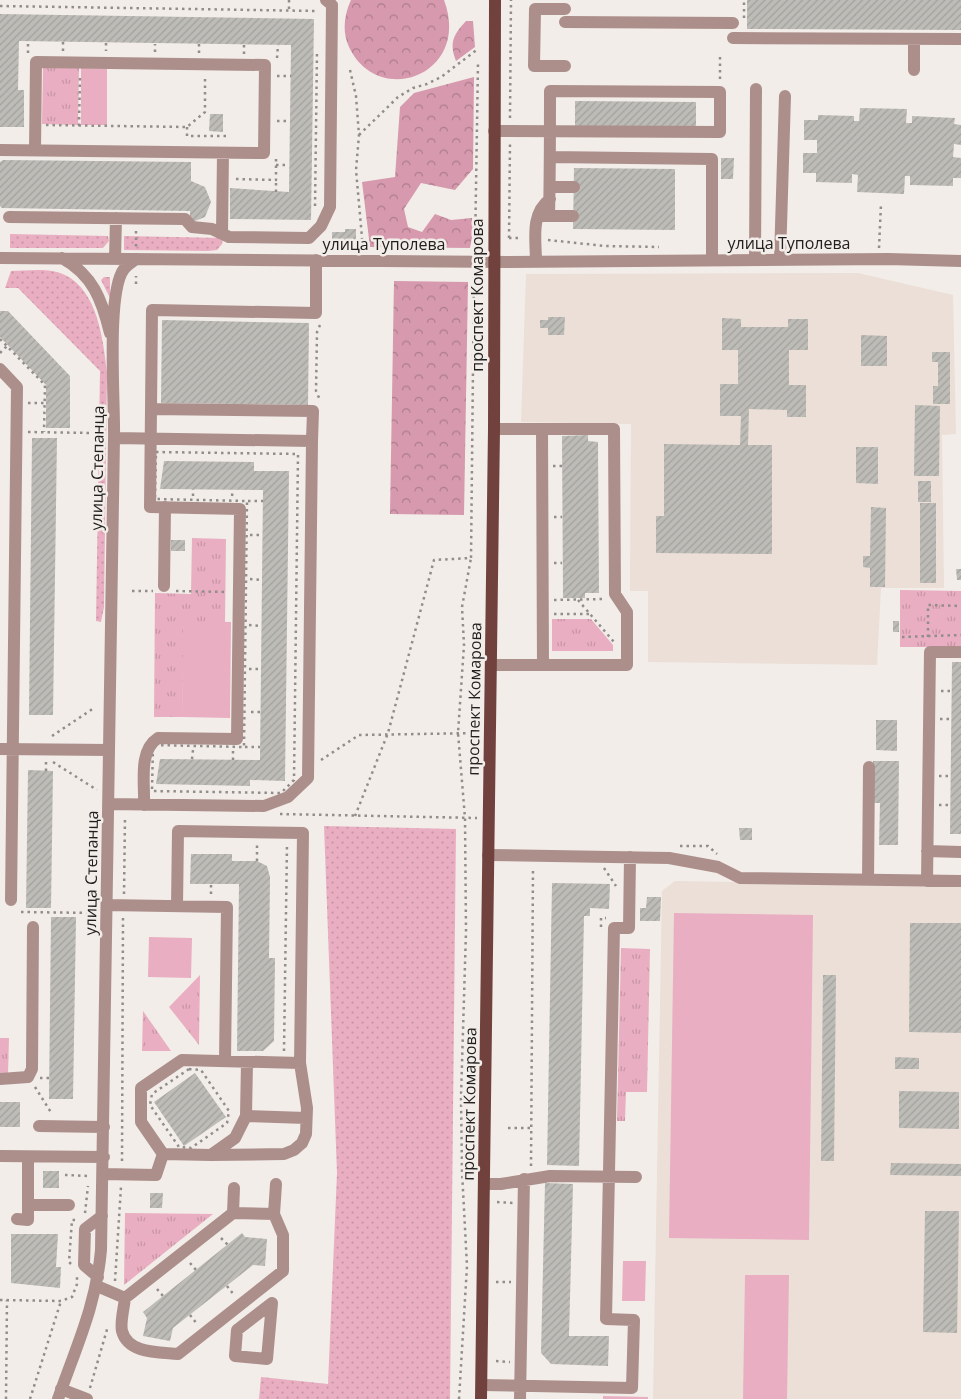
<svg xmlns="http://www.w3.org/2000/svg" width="961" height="1399" font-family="'Open Sans',sans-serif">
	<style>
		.built { fill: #ebdfd7 }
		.grass { fill: url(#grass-dots) }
		.forest { fill: url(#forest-crowns) }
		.park { fill: url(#park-tufts) }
		.pitch { fill: #e9aec1 }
		.building { fill: url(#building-hatch) }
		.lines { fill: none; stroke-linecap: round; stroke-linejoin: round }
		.path { stroke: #918d8a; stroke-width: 2.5; stroke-dasharray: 2.5 4; stroke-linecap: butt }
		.minor { stroke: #ac8f8b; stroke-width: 12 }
		.major { stroke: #71423d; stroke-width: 12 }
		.labels { text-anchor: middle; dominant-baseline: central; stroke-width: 5; stroke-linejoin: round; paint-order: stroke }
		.street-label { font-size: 16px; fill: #22201f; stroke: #f2ede9 }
	</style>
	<defs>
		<pattern id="grass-dots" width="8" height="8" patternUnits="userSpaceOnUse" patternTransform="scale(1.25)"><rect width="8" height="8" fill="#e9aec1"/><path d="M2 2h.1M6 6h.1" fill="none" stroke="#c895a5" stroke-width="1.8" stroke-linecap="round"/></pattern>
		<pattern id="forest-crowns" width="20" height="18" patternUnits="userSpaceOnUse" patternTransform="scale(1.25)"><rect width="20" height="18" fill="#d699ae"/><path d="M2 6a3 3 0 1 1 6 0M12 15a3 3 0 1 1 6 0" fill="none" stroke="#ad7c8d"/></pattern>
		<pattern id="park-tufts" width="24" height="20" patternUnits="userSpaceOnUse" patternTransform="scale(1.25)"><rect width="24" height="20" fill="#e9aec1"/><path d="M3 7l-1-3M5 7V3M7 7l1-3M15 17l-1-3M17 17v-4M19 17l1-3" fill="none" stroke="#c895a5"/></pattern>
		<pattern id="building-hatch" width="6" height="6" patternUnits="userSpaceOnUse" patternTransform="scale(1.25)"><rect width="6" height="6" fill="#bebcb7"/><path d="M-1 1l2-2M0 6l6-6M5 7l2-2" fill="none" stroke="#a3a19d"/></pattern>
	</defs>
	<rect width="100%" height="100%" fill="#f2ede9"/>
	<path class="built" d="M858,273L953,295L956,434L942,435L944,588H881L877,665L648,662V591H630L631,424L521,422L526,274Z
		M675,881L961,886V1399H653L662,891Z"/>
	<path class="grass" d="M10,234L108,236L109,241L103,248H10Z
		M124,236L223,238L222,244L217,250L208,251L124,250Z
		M11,271C27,271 49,267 65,275C98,291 103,340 107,372L104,607L101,622L96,621L100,371L18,288H5Z
		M104,277H110V298L101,280Z
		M324,826L456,829L450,1399H259L261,1377L328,1384L337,1173Z"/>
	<path class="forest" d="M351,0H444C472,75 378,109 349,47C342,32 344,15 351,0Z
		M466,21H473L475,47L456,61C449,43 453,35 466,21Z
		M474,77L473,169L455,190L421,183L404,209L408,227L422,232L435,214L451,220L472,218L473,233L470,248L370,247L362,182L395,177L400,107L414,93Z
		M394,281L468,282L464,515L390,514Z"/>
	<path class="park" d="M43,68H79L78,125L42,124Z
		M192,538L226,539L225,622H184L182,717H154L155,593L191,594Z
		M900,590L961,591V647H900Z
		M552,619H591L613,645V651H552Z
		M621,948L650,949L647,1092H626L625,1121H617Z
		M200,975L199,1045L169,1007Z
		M143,1011L171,1051H142Z
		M0,1038H9L8,1074H0Z
		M125,1213L213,1214L124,1285Z
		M603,1396L648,1397V1399H603Z"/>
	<path class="pitch" d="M81,68L107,69V125H81Z
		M183,621L231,622L230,718L182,717Z
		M674,913L813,915L809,1240L669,1238Z
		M149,937L192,938L191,978L148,977Z
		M623,1261H646L645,1301H622Z
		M745,1275H789L787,1399H743Z"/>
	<path class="building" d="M747,0H961V30L747,29Z
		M0,14L314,19L311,220L230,219V188L289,192L291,45L19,41L18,90H24V127H0Z
		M575,101L696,102V127L575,126Z
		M860,108L907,109L906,123H912V116L955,118L954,124L961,125V145L954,144L953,157L961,158V178H953V186L910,185V176H905L904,194L857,192L858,175L852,174V183L816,182V173H803V153H817V140H804V120H818V115L854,116V121H859Z
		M210,114H223V132L209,131Z
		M721,158H734L733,179H721Z
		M3,160L191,162V181L205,187L211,202L205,217L190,223V211L2,208L0,206V162Z
		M574,168L675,169V230L573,229Z
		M345,229H356V246H332V232H345Z
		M0,311H8L70,376V428H46V385L0,337Z
		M548,317H565L564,335H548V328H540V320H548Z
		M722,318L741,319V327H788V319H808V350H789V385H806V417H787V410L749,409L748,445H772V554L656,553V516H664V444L740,445L741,416H720V384H738V350H722Z
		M162,320L309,323L308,405L161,403Z
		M861,335L887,336V366H861Z
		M932,352H950V404H933V386H938V362H932Z
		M915,405L940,406L939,476H914Z
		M588,435V441L598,442L599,593H585V598H563L562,436Z
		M32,438H57L53,715H29Z
		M856,447H878V484L856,483Z
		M164,461L254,462V471H289L285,781L250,780V786L156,784L160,759L260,760L263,490L160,489Z
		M918,481H931V502H918Z
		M920,503H936V583H920Z
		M871,507L886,508L885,587H870V568L863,567V556H870Z
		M171,540H185V551H171Z
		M956,569H961V580H957Z
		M893,621H899V632H893Z
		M952,662H961V834H950Z
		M876,720H897V751L876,750Z
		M873,761H899L898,845H879L880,803H872Z
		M28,770L53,771L51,908H26Z
		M739,828H752V840H740Z
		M191,854H232V861H257L267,866L270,877L269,958H275L274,1041L263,1051H237L239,884H190Z
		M552,883L610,884L609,909L590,908V916H584L579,1166L547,1165Z
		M647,897H661L660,921H640V908H646Z
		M51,917H76L73,1099H49Z
		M910,923H961V1033L909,1032Z
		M823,975H836L834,1161H821Z
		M895,1057L919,1058V1069H895Z
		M195,1073L226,1117L184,1146L154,1102Z
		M899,1091L959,1092V1129L899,1128Z
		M0,1102H20V1127H0Z
		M891,1163L961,1164V1176L890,1175Z
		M43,1171H59V1188H43Z
		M545,1183L573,1184L569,1336H609L608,1366L551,1364L541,1353Z
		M150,1193H163L162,1208H150Z
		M925,1211H959L957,1333L923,1332Z
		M242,1233L245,1237L267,1239L265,1266L253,1265L173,1328L170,1341L143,1336L147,1318L143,1312Z
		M11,1234H58L56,1267H61L60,1288L11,1283Z"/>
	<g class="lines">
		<path class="path" d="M289,0V10
			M0,6L318,11
			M744,18V0
			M106,43V51
			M199,44V53
			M63,51V42
			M155,52V44
			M28,53V42
			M244,54V45
			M277,58L278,45
			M350,70L356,96L359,135L356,170L363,249
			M277,76H291
			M720,79V56
			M510,118L511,0
			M277,121H290
			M46,125L187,127L205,112V77
			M79,126L80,75
			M187,127V136H228
			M359,135L398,97L413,88L427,84L441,77L478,49
			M276,165H289
			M236,179L276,180V158
			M276,192V180
			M315,206L317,52
			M136,231V248
			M509,238H522
			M509,238L510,144
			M548,240L605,246L659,247
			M879,248L881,204
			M475,249L478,63
			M136,284V276
			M320,325L317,332L316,391L320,400
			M0,339L45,385L44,432
			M0,353L7,346
			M28,403H45
			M28,432L93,433
			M156,452L298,454L294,780L281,793L152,791L153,745L244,747L247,501L155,499Z
			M553,466H562
			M193,496V489
			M232,496L233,490
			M248,501H263
			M554,517H562
			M250,535H263
			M554,563H562
			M250,579L262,580
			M132,591H153
			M176,591L228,592
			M554,600L603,599
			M578,600L614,642
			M554,614H590
			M249,625L262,626
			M902,637L961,635
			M928,637V605L961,606
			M249,669H261
			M941,691H952
			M251,712H261
			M940,719H951
			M52,736L94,708
			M245,747H260
			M192,759L193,750
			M233,760V750
			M321,760L359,735L478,733
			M53,762L97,790
			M46,771V762
			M939,776H950
			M939,805H950
			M280,814L477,818
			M355,816L388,733L434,560L471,558L474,275
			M680,846H708L717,854
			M257,861V845
			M604,868L616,886
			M124,894L125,817
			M211,894V884
			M21,912L94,913
			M601,927V918H606
			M284,1051L287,844
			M189,1069L201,1070L229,1111L227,1123L191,1148L179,1147L150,1105L152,1094Z
			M40,1078H49
			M35,1087L52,1114
			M508,1128H531
			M122,1161L123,917
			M531,1166L533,867
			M65,1175L89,1176V1178
			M497,1202L513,1203
			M85,1213L88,1186
			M221,1238L228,1245
			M190,1263L196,1270
			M71,1264L69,1262L72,1220H76
			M115,1281L121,1187
			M496,1282H511
			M227,1286L234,1295
			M157,1289L163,1296
			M0,1300L61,1301L72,1297L77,1284V1274
			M190,1315L197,1324
			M496,1361L510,1362
			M90,1388L108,1326
			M6,1399L7,1300
			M30,1399L61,1301
			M459,1399L467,1266L462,1171L461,1097L466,931L465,818L458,733L464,645L462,607L471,558"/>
		<path class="minor" d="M565,22L733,23
			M733,38L961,39
			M565,66H534L535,9H565
			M914,70V39
			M494,131C569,131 645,132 720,132V92L550,91C550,133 550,174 549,216
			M0,150L264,153L265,65L36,62L35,150
			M550,157L712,159V260
			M550,187H574
			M541,216H573
			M9,217L185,219L192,227L212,229L229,237L309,238L321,226L330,207L332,5L326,0
			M222,233L223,153
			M0,258L508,262L888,259L961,261
			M62,258C93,275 102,300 110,333
			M115,259L116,218
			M755,259L756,89
			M780,259L785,96
			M536,262C536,240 530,214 550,199
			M0,369L17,387L11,900
			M151,409L313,411L312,441
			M542,429L543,665
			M164,586L165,507
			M491,665H627V612L615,594L614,429H494
			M0,749L109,750
			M108,804L264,806L288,797L308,778L312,441L114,438
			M144,805C145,783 138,751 158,738L237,739L240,509L150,507L152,310L316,313V260
			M927,851L961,852
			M488,855L669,858L718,867L740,878L961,881
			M868,880L869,767
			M927,881L930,652H961
			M107,905L227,907L225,1061
			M177,906L178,831L303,833L300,1063L307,1108L306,1134L302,1143L294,1150L284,1154L211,1155
			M0,1079L28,1077L32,1069L33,927
			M246,1116L306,1118
			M39,1126L104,1127
			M163,1154L141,1122V1088L182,1060L300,1063
			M0,1156L104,1157
			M103,1174L156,1175L163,1154L211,1155L235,1138L246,1116L247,1062
			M485,1184H501L550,1176L636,1177
			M28,1205V1157
			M233,1213L234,1188
			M274,1214L233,1213L125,1298C124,1308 120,1322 122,1331C128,1354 159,1352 178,1354L283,1271V1235L274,1214L276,1184
			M17,1219L28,1220V1205H69
			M98,1277L84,1265L85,1229L102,1216
			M97,1286L125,1298
			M272,1303L267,1359L235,1356L237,1330Z
			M482,1385L632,1388L634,1320L606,1319L614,928H629L630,857
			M61,1389L87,1399
			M58,1399C76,1347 96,1306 101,1250L114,438C115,404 106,292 124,269C127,265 132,262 136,259
			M520,1399L524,1179"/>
		<path class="major" d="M481,1399L494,429L495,0"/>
	</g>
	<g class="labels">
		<g class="street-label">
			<text x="789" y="243">улица Туполева</text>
			<text x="384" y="244">улица Туполева</text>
			<text transform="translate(477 295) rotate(-90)">проспект Комарова</text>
			<text transform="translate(97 468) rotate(-89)">улица Степанца</text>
			<text transform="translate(474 699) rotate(-89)">проспект Комарова</text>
			<text transform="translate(91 873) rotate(-89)">улица Степанца</text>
			<text transform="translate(469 1104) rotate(-89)">проспект Комарова</text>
		</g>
	</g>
</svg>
